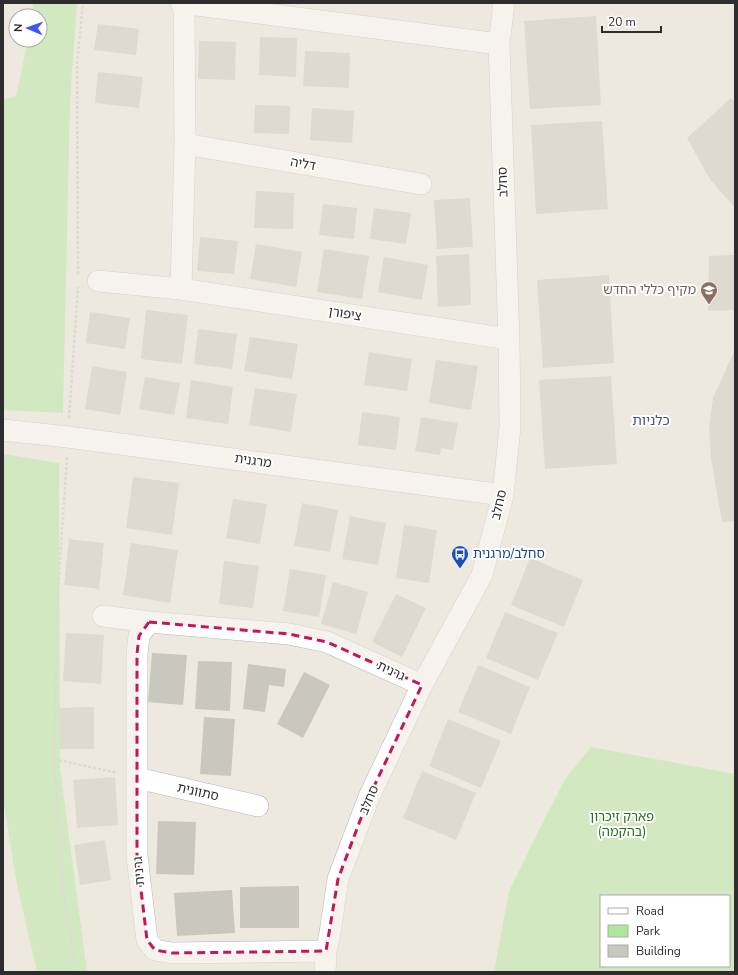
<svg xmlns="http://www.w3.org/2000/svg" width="738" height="975" font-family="'Nunito Sans','Noto Sans Hebrew',sans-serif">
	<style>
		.green { fill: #b0e69b; fill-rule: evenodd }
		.building { fill: #cac7be }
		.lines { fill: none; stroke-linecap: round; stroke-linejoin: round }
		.minor-casing { stroke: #b3b5c0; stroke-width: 22 }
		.path { stroke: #c8c8c8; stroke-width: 2.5; stroke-dasharray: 3 2; stroke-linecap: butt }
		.minor { stroke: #fff; stroke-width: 21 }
		.marked { fill: none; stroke: #c2185b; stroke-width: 3; stroke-dasharray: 8 5; stroke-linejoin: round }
		.labels { text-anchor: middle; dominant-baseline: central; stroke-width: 4; stroke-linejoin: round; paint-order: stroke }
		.street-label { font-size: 13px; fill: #2d2d2d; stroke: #fff }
		.education-label { font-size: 13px; fill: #785e54; stroke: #fff; text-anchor: end }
		.transit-label { font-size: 13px; fill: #164399; stroke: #fff; text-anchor: start }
		.park-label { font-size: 13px; fill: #256d19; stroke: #fff }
		.neighbourhood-label { font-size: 14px; fill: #4b517f; stroke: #fff }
	</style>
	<rect width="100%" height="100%" fill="#eee9df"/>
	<path class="green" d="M33,3H77L70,101L63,413L3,410V100L16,96L28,40H40V16H32Z
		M3,454L59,463L60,768L87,972H37L17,885L3,799Z
		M591,747L735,774V972H494L509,891L538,832L565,779ZM601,896H729V966H601Z"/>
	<path class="building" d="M596,16L601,105L530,109L524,21Z
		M98,24L139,29L136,55L94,50Z
		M260,37L297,38L296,77L259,75Z
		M199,41L236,42L235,80L198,79Z
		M305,51L350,53L349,88L303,86Z
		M98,72L143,77L139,108L95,103Z
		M731,98L735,102V208L709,178L687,138Z
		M255,105L290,106L289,134L254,133Z
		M312,108L354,111L352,143L310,140Z
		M602,121L608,209L536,214L531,125Z
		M256,191L294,193L293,229L254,228Z
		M470,198L473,247L437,249L434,200Z
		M323,204L357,208L354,239L319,235Z
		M374,208L411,213L406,244L370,239Z
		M200,237L238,241L234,274L197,271Z
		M256,244L302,252L296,287L250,279Z
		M324,249L369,256L362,299L317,292Z
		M469,254L471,305L438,307L436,256Z
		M735,255V310L708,311L709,256Z
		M384,257L428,265L422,300L378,292Z
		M609,275L614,363L543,368L537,280Z
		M146,310L188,315L182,364L141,359Z
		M90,312L130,318L125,349L86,343Z
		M198,329L237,334L232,369L194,364Z
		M250,337L298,344L292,379L244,371Z
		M735,349V521L722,522L711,458L709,428L713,398Z
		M369,352L412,359L407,391L364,385Z
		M436,360L478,366L471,410L429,403Z
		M92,366L127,372L120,415L85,409Z
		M611,376L617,464L545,469L539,380Z
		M145,377L180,383L174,415L139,409Z
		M191,380L233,387L228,424L186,418Z
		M255,388L297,394L291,432L249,425Z
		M362,412L400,417L396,450L358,445Z
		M421,417L458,423L453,450L441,448L440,455L415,451Z
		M133,477L179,483L172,535L126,528Z
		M233,499L267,504L260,544L226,538Z
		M302,503L338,510L330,552L294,546Z
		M350,516L386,523L378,565L342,559Z
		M404,525L437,530L429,583L396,578Z
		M69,539L104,543L99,589L64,585Z
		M131,543L178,550L170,603L123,595Z
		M530,558L583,580L564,627L511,605Z
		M224,561L259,566L253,608L219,604Z
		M290,569L326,575L319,617L283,611Z
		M333,582L368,592L356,634L321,624Z
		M396,594L426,608L402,657L372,642Z
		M505,612L558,633L538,680L486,658Z
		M66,633L104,635L101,684L63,681Z
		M152,653L187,655L183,705L148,702Z
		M198,661L232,662L230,711L195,709Z
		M248,664L286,669L284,687L269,685L265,712L243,709Z
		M478,665L530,687L511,734L458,712Z
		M304,672L330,685L303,738L277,724Z
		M94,707V749H60L59,708Z
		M204,717L235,719L231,776L200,774Z
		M448,719L501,741L481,788L429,766Z
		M422,771L476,793L456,840L403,818Z
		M115,777L118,825L77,828L73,780Z
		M158,821L196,822L194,875L156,874Z
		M105,840L111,880L80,885L74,845Z
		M299,886V928H240V887Z
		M232,890L235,933L177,936L174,893Z"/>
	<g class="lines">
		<g class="minor-casing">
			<path id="minor" d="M181,3L499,44
				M185,144L421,184
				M98,281L181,289L509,339
				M181,289L185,144L184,4
				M3,430L68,437L503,495
				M103,616L149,622
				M137,778L258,806
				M326,951L172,953L155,950L147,940L137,856V654L139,636L149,622L289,634L327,642L422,685
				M325,972L326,951L330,933L338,879L369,797L422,685L482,575L503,495L510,427L509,339L499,44L504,3"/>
		</g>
		<path class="path" d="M78,274L77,63L83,3
			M69,418L78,287
			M67,457L57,607L54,759L63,887L76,972
			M54,759L118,773"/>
		<use href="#minor" class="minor"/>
	</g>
	<path d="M0 0H738V975H0ZM149,622L289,634L327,642L422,685L369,797L338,879L326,951L172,953L155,950L147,940L137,856V654L139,636Z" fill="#eee9df" fill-opacity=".55" fill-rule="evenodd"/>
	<path class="marked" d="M149,622L289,634L327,642L422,685L369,797L338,879L326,951L172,953L155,950L147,940L137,856V654L139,636Z"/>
	<defs>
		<g id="school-pin" transform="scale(0.9)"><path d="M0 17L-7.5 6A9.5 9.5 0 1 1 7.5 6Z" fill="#8d6e63" stroke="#fff"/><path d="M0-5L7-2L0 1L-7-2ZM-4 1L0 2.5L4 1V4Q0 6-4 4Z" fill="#fff"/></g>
		<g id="bus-pin" transform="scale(0.9)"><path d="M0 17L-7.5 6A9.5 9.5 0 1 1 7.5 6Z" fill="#1a4fb4" stroke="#fff"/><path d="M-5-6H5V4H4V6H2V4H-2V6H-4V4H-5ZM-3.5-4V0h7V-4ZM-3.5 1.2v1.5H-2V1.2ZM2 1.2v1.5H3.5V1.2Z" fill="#fff"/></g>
	</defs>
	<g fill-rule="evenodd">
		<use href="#school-pin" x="709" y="290"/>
		<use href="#bus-pin" x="460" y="554"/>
	</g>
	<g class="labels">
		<g class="street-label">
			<text transform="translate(303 164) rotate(10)">דליה</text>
			<text transform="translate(503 182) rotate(-92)">סחלב</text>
			<text transform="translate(345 314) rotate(9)">ציפורן</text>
			<text transform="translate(253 461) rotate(8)">מרגנית</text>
			<text transform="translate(499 505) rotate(-77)">סחלב</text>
			<text transform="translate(391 671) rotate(25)">גרנית</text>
			<text transform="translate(198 792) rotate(13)">סתוונית</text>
			<text transform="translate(369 800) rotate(-67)">סחלב</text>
			<text transform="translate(139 871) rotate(-95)">גרנית</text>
		</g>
		<g class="education-label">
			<text x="696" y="290">מקיף כללי החדש</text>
		</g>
		<g class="transit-label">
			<text x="473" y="554">סחלב/מרגנית</text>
		</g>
		<g class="park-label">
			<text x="622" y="817">פארק זיכרון<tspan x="622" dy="15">(בהקמה)</tspan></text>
		</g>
		<g class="neighbourhood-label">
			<text x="651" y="420">כלניות</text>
		</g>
	</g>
	<rect width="738" height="975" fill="none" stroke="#2d2d2d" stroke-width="8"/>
	<rect x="600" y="895" width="130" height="72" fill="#ffffff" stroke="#ababab"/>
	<rect x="608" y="908" width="20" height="6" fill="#ffffff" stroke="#ababab"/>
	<text x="636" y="915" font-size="12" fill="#2d2d2d">Road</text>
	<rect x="608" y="925" width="20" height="12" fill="#b0e69b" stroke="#ababab"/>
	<text x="636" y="935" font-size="12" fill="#2d2d2d">Park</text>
	<rect x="608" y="945" width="20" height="12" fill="#cac7be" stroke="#ababab"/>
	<text x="636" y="955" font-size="12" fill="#2d2d2d">Building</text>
	<g transform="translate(28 28) rotate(272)"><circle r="19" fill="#ffffff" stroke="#ababab"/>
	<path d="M0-3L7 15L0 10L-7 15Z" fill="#3d54fe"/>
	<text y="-6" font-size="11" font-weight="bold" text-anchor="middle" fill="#2d2d2d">N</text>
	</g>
	<path d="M602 26v6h59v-6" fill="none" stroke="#2d2d2d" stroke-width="2"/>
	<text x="608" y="26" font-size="12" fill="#2d2d2d" stroke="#ffffff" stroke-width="3" paint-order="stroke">20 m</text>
</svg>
